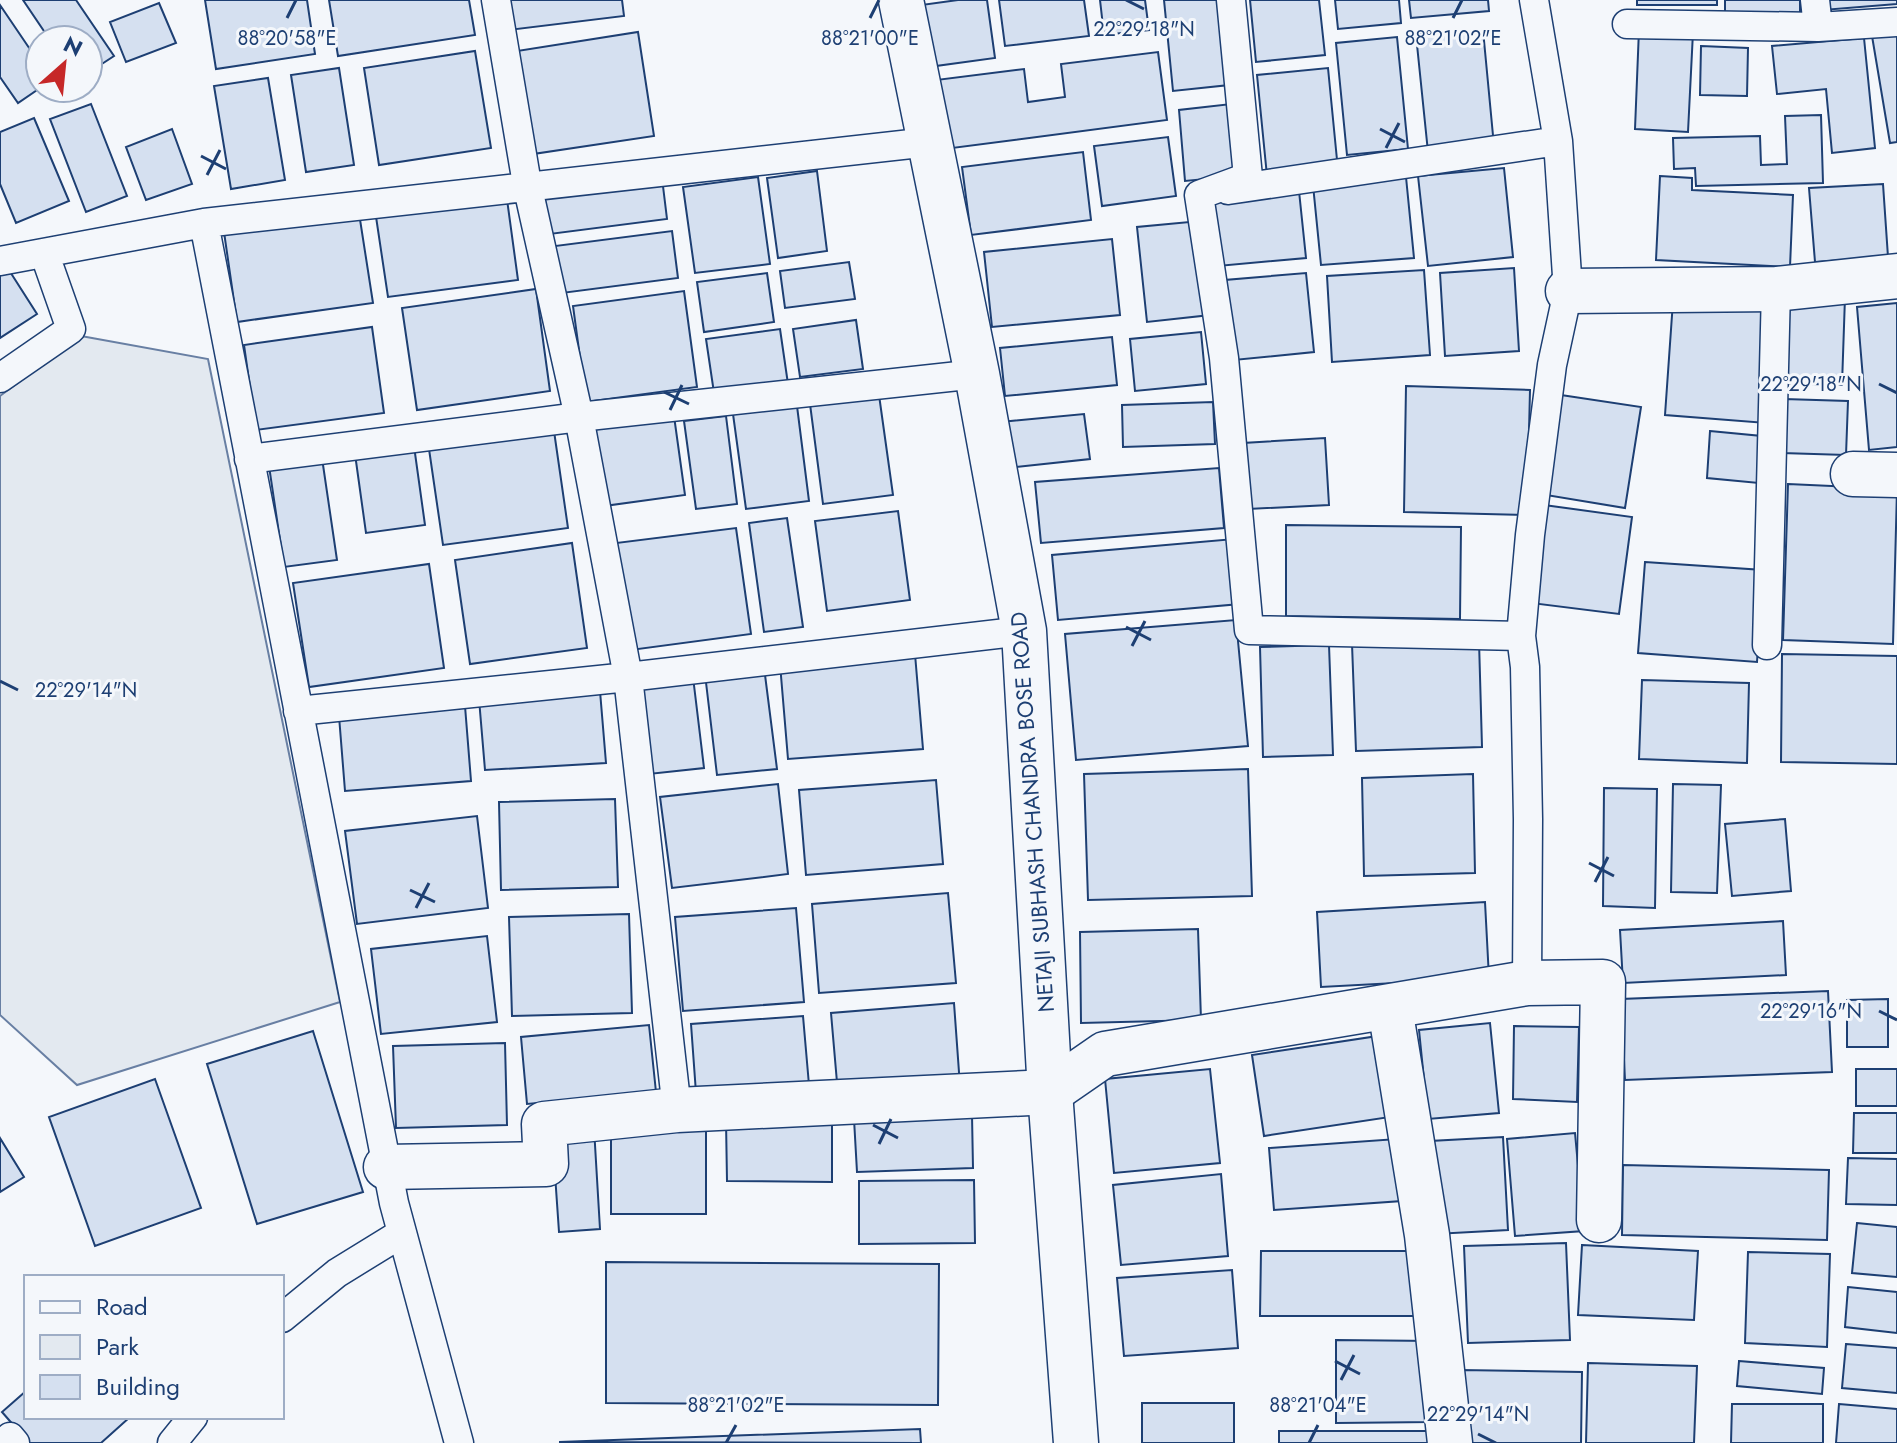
<svg xmlns="http://www.w3.org/2000/svg" width="1897" height="1443" font-family="Jost,sans-serif">
	<style>
		.green { fill: #e3e9f0; stroke: #687fa3; stroke-width: 2 }
		.building { fill: #d5e0f0; stroke: #1d3f73; stroke-width: 2 }
		.lines { fill: none; stroke-linecap: round; stroke-linejoin: round }
		.lane-casing { stroke: #1d3f73; stroke-width: 31 }
		.street-casing { stroke: #1d3f73; stroke-width: 47 }
		.primary-casing { stroke: #1d3f73; stroke-width: 47 }
		.lane { stroke: #f4f7fb; stroke-width: 28 }
		.street { stroke: #f4f7fb; stroke-width: 44 }
		.primary { stroke: #f4f7fb; stroke-width: 44 }
		.ticks { fill: none; stroke: #1d3f73; stroke-width: 3 }
		.labels { text-anchor: middle; dominant-baseline: central; stroke-width: 6; stroke-linejoin: round; paint-order: stroke }
		.street-label { font-size: 22px; fill: #1d3f73; stroke: #f4f7fb }
		.ticks-label { font-size: 20px; text-anchor: middle; fill: #1d3f73; stroke: #f4f7fb; stroke-width: 6; stroke-linejoin: round; paint-order: stroke }
	</style>
	<rect width="100%" height="100%" fill="#f4f7fb"/>
	<path class="green" d="M81,336L208,359L340,1002L77,1085L0,1015V396Z"/>
	<path class="building" d="M23,0H76L114,56L88,73V40H50Z
		M205,0H307L315,54L216,69Z
		M329,0H469L475,35L338,56Z
		M505,0H622L624,16L509,30Z
		M958,0H987L995,58L921,68L914,6Z
		M999,0H1084L1089,36L1005,46Z
		M1100,0H1145L1149,30L1104,35Z
		M1164,0H1220L1229,85L1173,91Z
		M1250,0H1319L1325,55L1256,62Z
		M1335,0H1399L1401,23L1338,29Z
		M1409,0H1488L1489,11L1411,18Z
		M1637,0H1717V5H1637Z
		M1725,0H1800V13L1725,12Z
		M1822,0H1897V4L1823,10Z
		M159,3L176,43L126,62L110,22Z
		M0,5L40,64V88L18,103L0,77Z
		M1639,29L1693,32L1688,132L1635,129Z
		M1483,30L1494,146L1428,152L1416,35Z
		M638,32L654,136L533,154L517,51Z
		M1897,32V142L1890,143L1872,36Z
		M1397,37L1408,149L1347,155L1336,43Z
		M1864,38L1875,148L1832,153L1826,89L1777,94L1772,46Z
		M1701,46L1748,48L1747,96L1700,95Z
		M475,51L491,148L379,165L364,68Z
		M1158,52L1167,120L937,150L928,81L1024,69L1028,102L1065,97L1061,64Z
		M339,68L354,165L306,172L291,75Z
		M1328,68L1338,170L1267,176L1257,75Z
		M268,78L285,180L231,189L214,86Z
		M91,104L127,196L86,212L50,119Z
		M1231,104L1237,176L1185,181L1179,110Z
		M1821,115L1823,183L1696,186L1695,168L1674,169L1673,138L1760,136L1761,165L1787,164L1785,116Z
		M34,118L69,201L16,223L0,184V132Z
		M172,129L192,184L146,200L126,147Z
		M1168,137L1176,196L1102,206L1094,146Z
		M1083,152L1091,220L971,235L962,167Z
		M1504,168L1513,257L1428,266L1418,176Z
		M817,171L827,251L778,258L767,178Z
		M1660,176L1692,178V190L1793,195L1790,267L1656,260Z
		M758,177L770,264L695,273L683,187Z
		M1406,177L1414,258L1321,265L1313,185Z
		M662,178L667,219L550,234L544,194Z
		M1883,184L1888,257L1815,262L1809,188Z
		M1299,191L1306,258L1218,266L1211,198Z
		M506,192L518,280L388,297L375,210Z
		M359,213L373,303L237,322L224,232Z
		M1200,221L1210,315L1147,322L1137,227Z
		M672,231L678,278L562,293L555,246Z
		M1112,239L1120,315L992,327L984,252Z
		M849,262L855,299L785,308L780,271Z
		M7,267L37,314L0,338V272Z
		M1514,268L1519,351L1445,356L1440,273Z
		M1424,270L1430,355L1332,362L1327,276Z
		M767,273L774,322L704,332L697,282Z
		M1306,273L1314,352L1234,360L1225,280Z
		M536,289L550,391L417,410L402,308Z
		M684,291L697,387L586,402L573,306Z
		M1782,295L1845,297L1842,385L1779,383Z
		M1673,301L1775,308L1766,423L1665,415Z
		M1897,303V447L1869,450L1857,307Z
		M856,320L863,369L800,377L793,329Z
		M372,327L384,413L256,430L244,345Z
		M780,329L788,384L714,393L706,339Z
		M1201,332L1206,384L1135,391L1130,339Z
		M1112,337L1117,385L1005,396L1000,348Z
		M1406,386L1530,390L1527,515L1404,512Z
		M879,395L893,495L823,504L810,404Z
		M1561,395L1641,407L1625,508L1546,495Z
		M1784,399L1848,401L1846,455L1782,453Z
		M1213,402L1215,444L1123,447L1122,405Z
		M797,406L809,501L746,509L733,414Z
		M1084,414L1090,459L1007,468L1001,422Z
		M674,416L685,495L604,506L594,426Z
		M726,416L737,504L696,509L684,421Z
		M554,431L568,528L443,545L429,449Z
		M1710,431L1772,437L1769,484L1707,478Z
		M1325,438L1329,505L1248,509L1243,443Z
		M414,446L425,525L366,533L355,454Z
		M322,458L337,560L284,567L269,466Z
		M1219,468L1224,528L1041,543L1035,482Z
		M1788,484L1897,489L1893,644L1783,640Z
		M1544,505L1632,517L1619,614L1531,603Z
		M898,511L910,600L827,611L815,521Z
		M787,518L803,627L764,632L749,523Z
		M1286,525L1461,527L1460,619L1286,616Z
		M736,528L751,634L631,650L616,543Z
		M1234,539L1240,604L1058,620L1052,555Z
		M572,543L587,648L470,664L455,560Z
		M1645,562L1763,570L1757,662L1638,653Z
		M429,564L444,668L309,687L293,583Z
		M1236,620L1248,746L1076,760L1065,634Z
		M1479,641L1482,747L1356,751L1352,644Z
		M1329,645L1333,755L1263,757L1260,647Z
		M915,654L923,749L788,759L780,664Z
		M1782,654L1897,656V764L1781,762Z
		M764,667L777,769L717,775L705,674Z
		M693,677L704,768L649,774L637,684Z
		M1642,680L1749,683L1747,763L1639,759Z
		M600,691L606,763L485,770L479,699Z
		M465,706L471,781L345,791L339,716Z
		M1248,769L1252,896L1088,900L1084,774Z
		M1473,774L1475,873L1364,876L1362,778Z
		M936,780L943,864L806,875L799,790Z
		M778,784L788,874L672,888L660,797Z
		M1673,784L1721,785L1717,893L1671,892Z
		M1604,788L1657,789L1655,908L1603,906Z
		M615,799L618,887L501,890L499,802Z
		M477,816L488,908L357,924L345,831Z
		M1785,819L1791,891L1732,896L1725,824Z
		M948,893L956,983L819,993L812,904Z
		M1485,902L1489,978L1321,987L1317,912Z
		M796,908L804,1002L683,1011L675,917Z
		M629,914L632,1013L512,1016L509,917Z
		M1783,921L1786,975L1623,983L1620,930Z
		M1198,929L1201,1020L1081,1023L1080,932Z
		M487,936L497,1022L381,1034L371,949Z
		M1828,991L1832,1072L1625,1080L1621,999Z
		M1888,999V1047H1847V1000Z
		M954,1003L960,1086L838,1094L831,1013Z
		M803,1016L809,1085L696,1093L691,1024Z
		M1490,1023L1499,1113L1428,1119L1419,1030Z
		M649,1025L656,1092L527,1104L521,1037Z
		M1514,1026L1579,1027L1577,1102L1513,1099Z
		M313,1031L363,1192L257,1224L207,1064Z
		M1378,1036L1390,1117L1264,1136L1252,1055Z
		M505,1043L507,1125L396,1128L393,1046Z
		M1210,1069L1220,1163L1114,1173L1105,1079Z
		M1856,1069H1897V1106H1856Z
		M155,1079L201,1208L95,1246L49,1117Z
		M1854,1113H1897V1153H1853Z
		M972,1115L973,1168L857,1172L854,1119Z
		M832,1120V1182L727,1181L726,1121Z
		M611,1124L706,1125V1214H611Z
		M594,1128L600,1229L559,1232L552,1131Z
		M1575,1133L1584,1231L1515,1236L1507,1139Z
		M1503,1137L1508,1230L1435,1234L1430,1141Z
		M0,1138L24,1177L0,1192Z
		M1397,1139L1402,1201L1274,1210L1269,1148Z
		M1848,1158L1897,1159V1205L1846,1204Z
		M1623,1165L1829,1170L1827,1240L1622,1235Z
		M1221,1174L1228,1256L1121,1265L1113,1185Z
		M974,1180L975,1243L859,1244V1181Z
		M1857,1223L1897,1227V1277L1852,1273Z
		M1566,1243L1570,1340L1468,1343L1464,1246Z
		M1582,1245L1698,1251L1694,1320L1578,1315Z
		M1261,1251H1413L1414,1316H1260Z
		M1748,1252L1830,1254L1827,1347L1745,1343Z
		M606,1262L939,1264L938,1405L606,1403Z
		M1232,1270L1238,1348L1124,1356L1117,1278Z
		M1848,1287L1897,1292V1333L1845,1327Z
		M1336,1340L1433,1341V1422L1336,1423Z
		M1846,1344L1897,1348V1393L1842,1388Z
		M1739,1361L1824,1368L1822,1394L1737,1386Z
		M1588,1363L1697,1366L1694,1443H1586Z
		M1460,1370L1582,1372L1581,1443H1459Z
		M26,1391V1417H130L101,1443H29L2,1412Z
		M1142,1403H1234V1443H1142Z
		M1732,1404H1823V1443H1731Z
		M1839,1404L1897,1409V1443H1836Z
		M920,1429L921,1443L559,1442Z
		M1279,1431H1430V1443H1279Z"/>
	<g class="lines">
		<g class="lane-casing">
			<path id="lane" d="M496,0L527,184L579,417L628,677L677,1110
				M1231,0L1248,177L1199,195L1224,358L1249,630L1521,636
				M1627,24L1818,27L1815,0
				M1818,27L1897,22
				M1228,190L1558,141
				M204,223L394,1203L459,1443
				M0,261L204,223L929,142
				M0,378L71,329L45,255
				M249,459L579,417L977,374
				M1767,645L1776,289
				M298,711L628,677L1024,631
				M1527,983L1528,819L1525,667L1521,636L1530,535L1552,365L1568,291L1558,141L1534,0
				M282,1318L337,1273L402,1233
				M10,1437L15,1443
				M172,1443L193,1417"/>
		</g>
		<g class="street-casing">
			<path id="street" d="M1568,291L1776,289L1897,276
				M1853,474L1897,475
				M1390,1008L1427,1235L1450,1443
				M386,1167L546,1164L544,1124L677,1110L1050,1092L1105,1054L1527,983L1603,982L1599,1220"/>
		</g>
		<g class="primary-casing">
			<path id="primary" d="M901,0L977,374L1024,631L1050,1092L1076,1443"/>
		</g>
		<use href="#lane" class="lane"/>
		<use href="#street" class="street"/>
		<use href="#primary" class="primary"/>
	</g>
	<path class="ticks" d="M1126,0L1144,9M287,18L296,0M870,18L879,0M1453,18L1462,0M1380,129L1405,142M1386,148L1399,123M201,156L226,169M207,175L220,150M1879,384L1897,393M664,392L689,404M670,410L682,385M1126,627L1151,640M1132,646L1145,621M0,681L18,690M1589,863L1614,876M1595,882L1608,857M410,890L435,902M416,908L429,883M1879,1011L1897,1020M873,1125L898,1138M879,1144L891,1119M1335,1361L1360,1374M1341,1380L1354,1355M1478,1434L1496,1443M726,1443L736,1425M1309,1443L1318,1425"/>
	<g class="labels">
		<g class="street-label">
			<text transform="translate(1032 812) rotate(-94)">NETAJI SUBHASH CHANDRA BOSE ROAD</text>
		</g>
	</g>
	<g class="ticks-label">
		<text x="1144" y="36">22°29'18"N</text>
		<text x="287" y="45">88°20'58"E</text>
		<text x="870" y="45">88°21'00"E</text>
		<text x="1453" y="45">88°21'02"E</text>
		<text x="1811" y="391">22°29'18"N</text>
		<text x="86" y="697">22°29'14"N</text>
		<text x="1811" y="1018">22°29'16"N</text>
		<text x="736" y="1412">88°21'02"E</text>
		<text x="1318" y="1412">88°21'04"E</text>
		<text x="1478" y="1421">22°29'14"N</text>
	</g>
	<rect x="24" y="1275" width="260" height="144" fill="#f4f7fb" stroke="#9eadc5" stroke-width="2"/>
	<rect x="40" y="1301" width="40" height="12" fill="#f4f7fb" stroke="#9eadc5" stroke-width="2"/>
	<text x="96" y="1315" font-size="24" fill="#1d3f73">Road</text>
	<rect x="40" y="1335" width="40" height="24" fill="#e3e9f0" stroke="#9eadc5" stroke-width="2"/>
	<text x="96" y="1355" font-size="24" fill="#1d3f73">Park</text>
	<rect x="40" y="1375" width="40" height="24" fill="#d5e0f0" stroke="#9eadc5" stroke-width="2"/>
	<text x="96" y="1395" font-size="24" fill="#1d3f73">Building</text>
	<g transform="translate(64 64) rotate(27)"><circle r="38" fill="#f4f7fb" stroke="#9eadc5" stroke-width="2"/>
	<path d="M0-6L14 30L0 20L-14 30Z" fill="#c62828"/>
	<text y="-12" font-size="22" font-weight="bold" text-anchor="middle" fill="#1d3f73">N</text>
	</g>
</svg>
